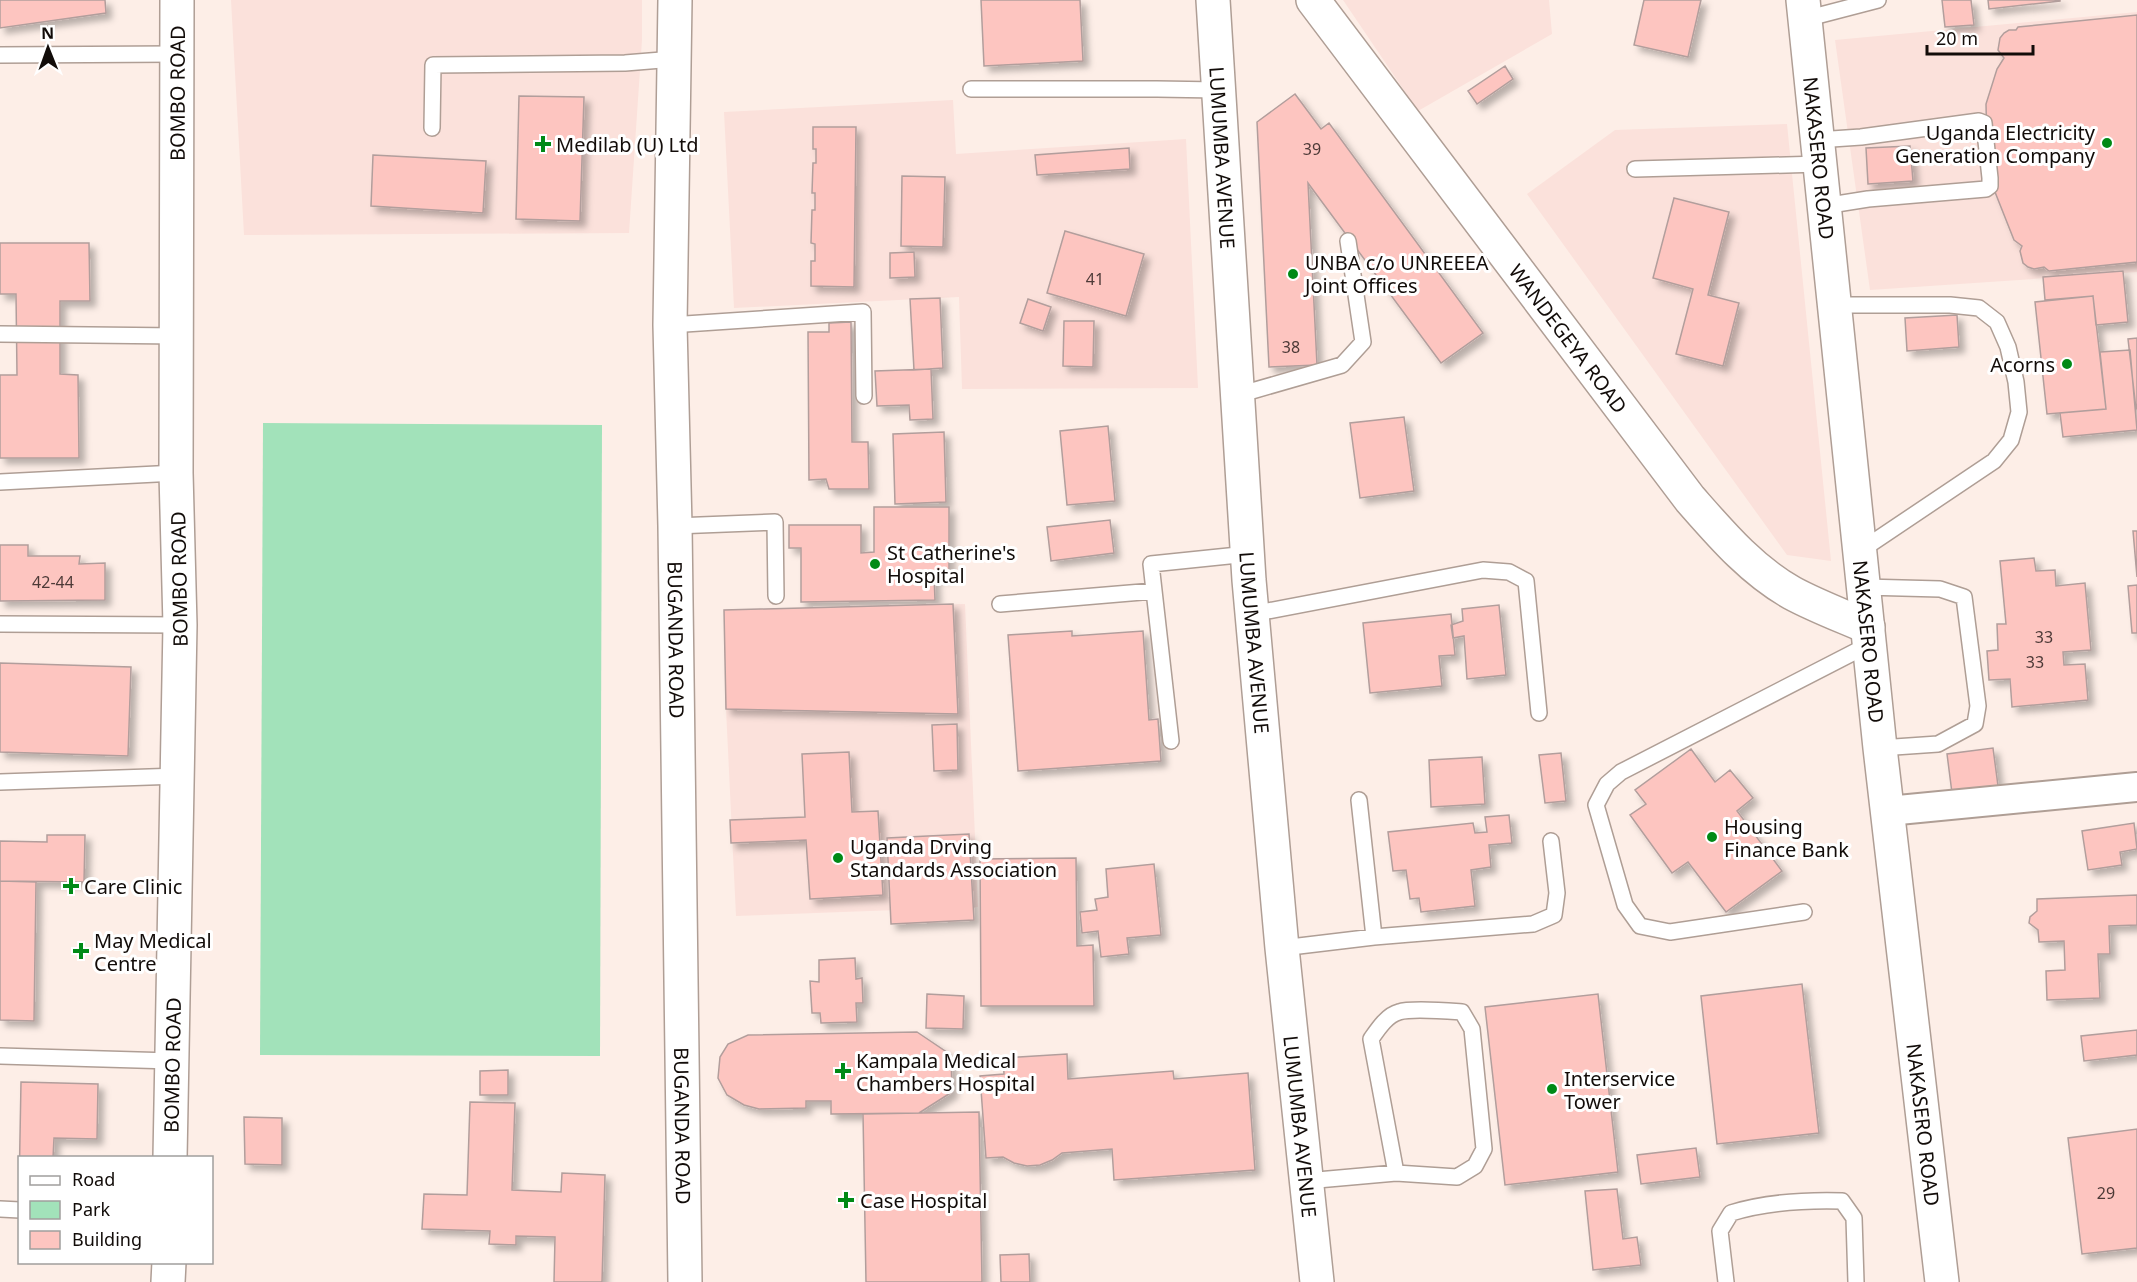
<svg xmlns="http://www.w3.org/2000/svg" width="2137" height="1282" font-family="'Noto Sans',sans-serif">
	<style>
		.commercial { fill: #fbe1db }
		.green { fill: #a2e2ba }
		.building { fill: #fdc5c0; stroke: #b29e9c; stroke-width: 1.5; filter: url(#shadow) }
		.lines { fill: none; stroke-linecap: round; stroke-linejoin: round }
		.lane-casing { stroke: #af9e95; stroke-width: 18 }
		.street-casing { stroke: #af9e95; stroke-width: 32 }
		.secondary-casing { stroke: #af9e95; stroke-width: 36 }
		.primary-casing { stroke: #af9e95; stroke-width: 36 }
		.lane { stroke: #fff; stroke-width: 15 }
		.street { stroke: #fff; stroke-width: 28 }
		.secondary { stroke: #fff; stroke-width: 33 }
		.primary { stroke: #fff; stroke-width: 33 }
		.poi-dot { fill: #008a16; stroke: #fff; stroke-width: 2 }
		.labels { text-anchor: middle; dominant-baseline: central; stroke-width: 6; stroke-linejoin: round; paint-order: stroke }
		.number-label { font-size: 16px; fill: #4d3a37 }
		.street-label { font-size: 20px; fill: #120c09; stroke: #fff }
		.poi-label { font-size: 20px; fill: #120c09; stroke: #fff; text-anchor: start }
	</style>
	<defs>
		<filter id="shadow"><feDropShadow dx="5.5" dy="5.5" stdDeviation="3" flood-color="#0004"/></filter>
	</defs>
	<rect width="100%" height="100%" fill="#fdeee7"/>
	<path class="commercial" d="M231,0H642V40L629,233L244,235Z
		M1343,0H1549L1552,34L1418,111Z
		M2137,12V272L1870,290L1835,40Z
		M953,100L956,154L1186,139L1198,388L962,389L959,297L734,308L724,112Z
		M1787,124L1831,561L1787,555L1527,194L1615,130Z
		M965,604L978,907L736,916L726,709L724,610Z"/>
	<path class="green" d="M263,423L602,425L600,1056L260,1055Z"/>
	<path class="building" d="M0,0H105L106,13L0,28Z
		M981,0H1080L1083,61L984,66Z
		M1644,0H1701L1688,57L1634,45Z
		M1942,0H1971L1974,25L1945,27Z
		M1988,0H2060V1L1989,9Z
		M2137,15V262L2049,271L2044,267L2034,269L2028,267L2023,263L2020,251L2022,246L2014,240L1995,192L1987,149L1986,104L1997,69L2004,58L1998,50L2000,38L2004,33L2009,30H2016L2018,27Z
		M1505,66L1513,79L1477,104L1468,91Z
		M1295,94L1321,129L1329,123L1483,333L1441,363L1308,183L1317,365L1269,367L1257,122Z
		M519,96L584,97L580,221L516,219Z
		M813,127H856L854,287L811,286V261H815V244L811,243L812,210H815V193H812L813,163H816V149H813Z
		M1910,146L1913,181L1868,184L1866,148Z
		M1129,148L1130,169L1037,175L1035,155Z
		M373,155L486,161L483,213L371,206Z
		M902,176L945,177L943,247L901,246Z
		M1674,198L1729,212L1708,295L1739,303L1723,366L1676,354L1693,289L1653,278Z
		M1065,231L1144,254L1126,316L1047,293Z
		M0,243H89L90,301H60V374L78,375L79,458H0V375H17L16,294H0Z
		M914,252L915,277L890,278V253Z
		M2123,271L2128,322L2096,325L2093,296L2045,300L2043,277Z
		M2093,296L2106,409L2047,414L2035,302Z
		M940,298L943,368L914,370L910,299Z
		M1028,299L1051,307L1043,331L1020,323Z
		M1957,315L1959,347L1907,351L1905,318Z
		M1064,321H1094L1093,367L1063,366Z
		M851,322L852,442H868L869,489H829L826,479L809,480L808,332H829V323Z
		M2137,338V408L2136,409L2128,339Z
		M2130,350L2137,430L2063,437L2060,413L2106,409L2100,352Z
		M931,369L933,419L910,420L909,405L877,406L875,371Z
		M1404,417L1414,491L1360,498L1350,423Z
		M1108,426L1115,501L1067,505L1060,431Z
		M944,432L946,502L895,504L893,434Z
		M874,507H949V576H934L935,600L801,602V548H789V525H861V553L874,552Z
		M1110,520L1114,553L1051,561L1047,527Z
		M2133,531H2137V577Z
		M0,545H28V556H80L79,564L105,563V600L0,601Z
		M2034,558L2036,571L2055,570L2056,586L2085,583L2091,650L2063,652L2064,665L2085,664L2088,700L2012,707L2010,679L1989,680L1987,651L1998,650L1997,624H2006L2000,561Z
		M2137,585V633H2132L2128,586Z
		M953,604L958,714L726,709L724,610Z
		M1499,605L1506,675L1467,679L1464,636L1453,638L1451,625L1463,621L1462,609Z
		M1451,614L1455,655L1439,656L1442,686L1370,693L1363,623Z
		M1072,631V636L1143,631L1149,720L1158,719L1161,761L1018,771L1008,635Z
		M0,663L131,667L128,756L0,752Z
		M957,724L958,770L934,771L932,725Z
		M1993,748L1998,786L1952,793L1947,754Z
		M1691,749L1715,782L1730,770L1753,798L1737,811L1782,871L1726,912L1688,862L1672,873L1630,815L1646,804L1635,790Z
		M849,752L852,812L878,811L883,895L810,899L806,840L731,843L730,820L805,817L802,754Z
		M1561,753L1566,801L1545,803L1539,755Z
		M1482,757L1485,804L1431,807L1429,760Z
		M1509,815L1512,843L1489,845L1491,867L1471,870L1475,906L1421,912L1419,898L1410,899L1406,870L1393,871L1388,832L1473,823L1475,833L1487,832L1485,817Z
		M2134,823L2137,849L2120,852L2122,865L2088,870L2082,831Z
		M969,834L974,920L891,924L887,838Z
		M47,835H85L84,882L0,881V841L47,842Z
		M1076,858L1077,946L1093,945L1094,1006H981L980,859Z
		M1154,864L1161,935L1127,938L1129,954L1101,957L1098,931L1082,933L1080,912L1097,910L1095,899L1108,897L1106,869Z
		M0,881L36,882L34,1021L0,1020Z
		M2137,895V925L2109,926L2110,954H2098L2100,998L2047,1000L2046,971L2065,970L2064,941L2039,942L2038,930L2029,923L2030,917L2037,911V899Z
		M855,958L856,979L862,978L863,1003H856L857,1022L821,1023L820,1013H812L810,981L819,982V960Z
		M1802,984L1819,1133L1717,1144L1701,996Z
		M927,994L964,996L963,1029L926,1028Z
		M1598,994L1618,1172L1505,1185L1485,1007Z
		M2137,1030V1055L2084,1061L2081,1036Z
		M917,1032L951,1055L952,1092L919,1113L831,1114V1101H806V1108L759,1109L744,1105L727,1095L718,1078L720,1057L728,1044L748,1035Z
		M1067,1054L1068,1079L1173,1071L1174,1079L1248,1073L1255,1170L1114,1180L1112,1149L1062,1153L1052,1160L1040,1165L1027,1166L1014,1163L1003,1157L986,1158L980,1076L1004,1074L1003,1058Z
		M508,1070V1095H480V1071Z
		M21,1082L98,1084L97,1139L54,1138L53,1158H20V1191H19Z
		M470,1102L515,1103L512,1190L561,1192L562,1173L605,1175L602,1282H554L555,1237L516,1236V1245L489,1244L490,1231L422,1229L424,1194L467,1195Z
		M979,1112L982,1282H866L863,1114Z
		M244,1117L282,1118V1165L245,1164Z
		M2137,1129V1248L2082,1254L2068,1138Z
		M1696,1148L1700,1177L1641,1184L1637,1155Z
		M1617,1189L1623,1239L1637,1237L1641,1265L1593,1270L1585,1191Z
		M1029,1254L1030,1282H1001L1000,1255Z"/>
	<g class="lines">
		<g class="lane-casing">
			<path id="lane" d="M1805,19L1878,0
				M0,55L176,54
				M971,89H1157L1218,90
				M432,128L433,65L625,63L674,59
				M1817,140L1861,137L1979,121L1984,123L1990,178V186L1986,189L1868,199L1824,206
				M1635,169L1820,164
				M1834,305H1950L1979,308L1997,322L2008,347L2016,382L2019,412L2011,440L1994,461L1860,551
				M670,325L863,312L864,396
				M0,334L178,336
				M1238,395L1342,365L1363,342L1348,241
				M0,482L176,473
				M675,526L775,522L776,596
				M1864,587L1940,589L1964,597L1978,706L1975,724L1938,744L1880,748
				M1000,604L1154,591
				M1252,614L1483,570L1509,572L1526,581L1539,713
				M0,624L180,625
				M1171,741L1151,564L1248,554
				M0,782L179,776
				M1359,800L1374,937
				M1804,912L1670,932L1640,926L1625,905L1596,805L1607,784L1621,772L1870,644
				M1282,948L1374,937L1533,924L1554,915L1557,893L1551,841
				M0,1056L172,1061
				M1306,1181L1396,1173L1457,1177L1475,1166L1484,1149L1472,1029L1462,1012C1448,1011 1411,1008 1399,1012C1387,1015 1378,1029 1371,1039L1396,1173
				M0,1209L20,1210
				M1726,1282L1720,1231L1731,1213C1766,1202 1805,1200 1842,1201L1854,1218L1856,1282"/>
		</g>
		<g class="street-casing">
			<path id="street" d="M1888,811L2137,787"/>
		</g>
		<g class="secondary-casing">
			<g id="secondary">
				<path id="s1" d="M675,0L670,325L675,526L685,1282"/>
				<path id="s2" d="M1213,0L1249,580L1282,948L1317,1282"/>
				<path id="s3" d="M1313,0L1690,499C1720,533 1751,570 1792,593C1816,606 1843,616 1868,627"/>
				<path id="s4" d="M1803,0L1880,748L1942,1282"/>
			</g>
		</g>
		<g class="primary-casing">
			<g id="primary">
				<path id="s5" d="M170,1158L180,625L176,473L177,0"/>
				<path d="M168,1282L169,1262"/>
			</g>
		</g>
		<use href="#lane" class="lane"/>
		<use href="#street" class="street"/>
		<use href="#secondary" class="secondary"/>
		<use href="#primary" class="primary"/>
	</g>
	<g class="poi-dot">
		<circle cx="2107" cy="143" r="6"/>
		<path d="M540 135h6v6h6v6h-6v6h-6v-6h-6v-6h6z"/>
		<circle cx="1293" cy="274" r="6"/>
		<circle cx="2067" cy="364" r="6"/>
		<circle cx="875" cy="564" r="6"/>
		<circle cx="1712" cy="837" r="6"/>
		<circle cx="838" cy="858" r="6"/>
		<path d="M68 877h6v6h6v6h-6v6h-6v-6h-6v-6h6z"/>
		<path d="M78 942h6v6h6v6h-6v6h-6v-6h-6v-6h6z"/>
		<path d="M840 1062h6v6h6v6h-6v6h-6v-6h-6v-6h6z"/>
		<circle cx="1552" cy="1089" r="6"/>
		<path d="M843 1191h6v6h6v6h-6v6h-6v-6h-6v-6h6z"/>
	</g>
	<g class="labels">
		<g class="number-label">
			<text x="1312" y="149">39</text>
			<text x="1095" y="279">41</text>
			<text x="1291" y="347">38</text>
			<text x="53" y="582">42-44</text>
			<text x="2044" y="637">33</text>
			<text x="2035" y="662">33</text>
			<text x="2106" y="1193">29</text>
		</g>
		<g class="street-label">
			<text stroke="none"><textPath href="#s5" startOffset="1065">BOMBO ROAD</textPath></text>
			<text stroke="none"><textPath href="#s2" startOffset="158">LUMUMBA AVENUE</textPath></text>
			<text stroke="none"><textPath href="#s4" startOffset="159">NAKASERO ROAD</textPath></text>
			<text stroke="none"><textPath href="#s3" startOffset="424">WANDEGEYA ROAD</textPath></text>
			<text transform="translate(179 579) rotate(-91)">BOMBO ROAD</text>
			<text stroke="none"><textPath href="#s1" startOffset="640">BUGANDA ROAD</textPath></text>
			<text stroke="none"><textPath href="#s4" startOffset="645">NAKASERO ROAD</textPath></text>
			<text stroke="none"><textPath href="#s2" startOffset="644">LUMUMBA AVENUE</textPath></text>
			<text stroke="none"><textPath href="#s5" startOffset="93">BOMBO ROAD</textPath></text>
			<text stroke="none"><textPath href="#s4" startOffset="1131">NAKASERO ROAD</textPath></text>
			<text stroke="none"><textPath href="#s2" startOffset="1130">LUMUMBA AVENUE</textPath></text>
			<text stroke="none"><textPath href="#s1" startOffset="1126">BUGANDA ROAD</textPath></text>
		</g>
		<g class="poi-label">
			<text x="2095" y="132" text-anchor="end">Uganda Electricity<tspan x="2095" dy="23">Generation Company</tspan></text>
			<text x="556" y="144">Medilab (U) Ltd</text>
			<text x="1305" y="262">UNBA c/o UNREEEA<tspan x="1305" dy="23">Joint Offices</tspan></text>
			<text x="2055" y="364" text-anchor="end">Acorns</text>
			<text x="887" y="552">St Catherine's<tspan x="887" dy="23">Hospital</tspan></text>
			<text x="1724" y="826">Housing<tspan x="1724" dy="23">Finance Bank</tspan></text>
			<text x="850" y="846">Uganda Drving<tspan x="850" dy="23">Standards Association</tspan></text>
			<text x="84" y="886">Care Clinic</text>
			<text x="94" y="940">May Medical<tspan x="94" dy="23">Centre</tspan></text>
			<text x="856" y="1060">Kampala Medical<tspan x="856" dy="23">Chambers Hospital</tspan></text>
			<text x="1564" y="1078">Interservice<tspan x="1564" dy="23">Tower</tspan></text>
			<text x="860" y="1200">Case Hospital</text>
		</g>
	</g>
	<rect x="18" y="1156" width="195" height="108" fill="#ffffff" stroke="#a09e9d" stroke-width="1.5"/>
	<rect x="30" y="1176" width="30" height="9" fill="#ffffff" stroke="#a09e9d" stroke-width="1.5"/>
	<text x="72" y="1186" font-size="18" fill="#120c09">Road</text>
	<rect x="30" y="1201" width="30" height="18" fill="#a2e2ba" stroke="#a09e9d" stroke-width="1.5"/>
	<text x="72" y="1216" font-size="18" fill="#120c09">Park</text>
	<rect x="30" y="1231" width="30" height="18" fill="#fdc5c0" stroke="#a09e9d" stroke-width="1.5"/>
	<text x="72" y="1246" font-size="18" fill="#120c09">Building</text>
	<g transform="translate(48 48) rotate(359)" stroke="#ffffff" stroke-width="4.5" paint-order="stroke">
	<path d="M0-4.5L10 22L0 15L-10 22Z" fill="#120c09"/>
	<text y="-9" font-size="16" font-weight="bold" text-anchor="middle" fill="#120c09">N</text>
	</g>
	<path d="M1927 45v9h106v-9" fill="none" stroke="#120c09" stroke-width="3"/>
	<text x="1936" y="45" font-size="18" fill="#120c09" stroke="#ffffff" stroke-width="4.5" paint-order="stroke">20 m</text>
</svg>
